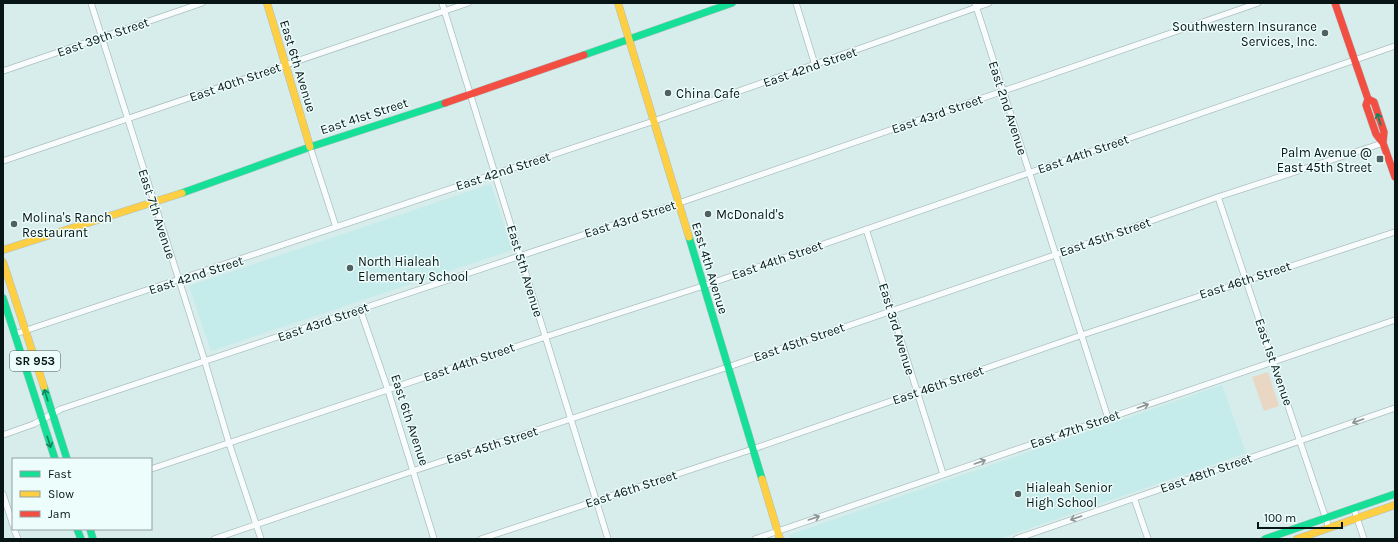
<svg xmlns="http://www.w3.org/2000/svg" width="1398" height="542" font-family="Karla,sans-serif">
	<style>
		.built { fill: #c5ebea }
		.green { fill: #e9d7c3 }
		.lines { fill: none; stroke-linecap: round; stroke-linejoin: round }
		.street-casing { stroke: #aebfbf; stroke-width: 7 }
		.fast-casing { stroke: #aebfbf; stroke-width: 8 }
		.slow-casing { stroke: #aebfbf; stroke-width: 8 }
		.jam-casing { stroke: #aebfbf; stroke-width: 8 }
		.street { stroke: #f9fcfc; stroke-width: 5.5 }
		.fast { stroke: #16e098; stroke-width: 7 }
		.slow { stroke: #ffcf43; stroke-width: 7 }
		.jam { stroke: #f24e42; stroke-width: 7 }
		.oneway { stroke: #0f855d }
		.oneway2 { stroke: #8c9494 }
		.poi-dot { fill: #4f6160; stroke: #edfdfc; stroke-width: 1.5 }
		.labels { text-anchor: middle; dominant-baseline: central; stroke-width: 3; stroke-linejoin: round; paint-order: stroke }
		.shield { fill: #edfdfc; stroke: #4c5b5a; stroke-width: 1 }
		.shield-label { font-size: 12px; font-weight: bold; fill: #071615 }
		.poi-label { font-size: 13px; fill: #071615; stroke: #edfdfc; text-anchor: start }
		.street-label { font-size: 13px; fill: #071615; stroke: #edfdfc }
	</style>
	<rect width="100%" height="100%" fill="#d6edec"/>
	<path class="built" d="M491,184L512,250L211,351L189,286Z
		M1222,385L1246,453L999,539H790L789,535Z"/>
	<path class="green" d="M1268,372L1279,406L1264,411L1252,377Z"/>
	<g class="lines">
		<g class="street-casing">
			<path id="street" d="M91,3L205,362L229,443L261,539
				M442,3L608,539
				M796,3L815,65
				M975,3L1108,418
				M3,71L202,3
				M310,147L336,227
				M3,161L468,3
				M1218,197L1329,528
				M866,229L943,474
				M360,309L388,390L434,539
				M15,334L654,121L989,3
				M3,435L34,424L61,409L679,203L1258,3
				M151,469L545,337L703,286L1395,46
				M3,494L13,525
				M1134,498L1148,539
				M1354,509L1364,539
				M14,529L18,539
				M214,539L413,471L728,367L1055,255L1218,197L1383,143
				M481,539L753,449L1082,335L1395,232
				M755,539L1395,320
				M1016,539L1395,408"/>
		</g>
		<g class="fast-casing">
			<path id="fast" d="M584,55L732,3
				M182,193L310,147L445,103
				M689,237L762,479
				M3,298L55,459
				M44,387L67,459
				M77,529L81,539
				M90,529L93,539
				M1265,539L1395,494"/>
		</g>
		<g class="slow-casing">
			<path id="slow" d="M267,3L310,147
				M618,3L689,237
				M3,250L182,193
				M3,262L44,387
				M762,479L780,539
				M1297,539L1395,505"/>
		</g>
		<g class="jam-casing">
			<path id="jam" d="M1335,3L1368,99L1366,105L1376,134L1383,143L1395,177
				M1368,99L1374,102L1384,132L1383,143
				M445,103L584,55"/>
		</g>
		<use href="#street" class="street"/>
		<use href="#fast" class="fast"/>
		<use href="#slow" class="slow"/>
		<use href="#jam" class="jam"/>
	</g>
	<defs><path id="oneway-shaft" d="M-6 0H5M1.5-3L5.5 0L1.5 3" fill="none" stroke-width="1.6" stroke-linecap="round" stroke-linejoin="round"/></defs>
	<g class="oneway">
		<use href="#oneway-shaft" transform="translate(1379 119) rotate(-108)"/>
		<use href="#oneway-shaft" transform="translate(46 395) rotate(-108)"/>
		<use href="#oneway-shaft" transform="translate(49 442) rotate(72)"/>
	</g>
	<g class="oneway2">
		<use href="#oneway-shaft" transform="translate(1143 406) rotate(-19)"/>
		<use href="#oneway-shaft" transform="translate(1358 421) rotate(161)"/>
		<use href="#oneway-shaft" transform="translate(980 462) rotate(-19)"/>
		<use href="#oneway-shaft" transform="translate(814 518) rotate(-19)"/>
		<use href="#oneway-shaft" transform="translate(1076 518) rotate(161)"/>
	</g>
	<g class="poi-dot">
		<circle cx="1325" cy="33" r="4"/>
		<circle cx="668" cy="93" r="4"/>
		<rect x="1376" y="155" width="8" height="8" rx="2"/>
		<circle cx="708" cy="214" r="4"/>
		<circle cx="14" cy="224" r="4"/>
		<circle cx="350" cy="268" r="4"/>
		<circle cx="1018" cy="494" r="4"/>
	</g>
	<g class="labels">
		<rect class="shield" x="10" y="351" width="50" height="20" rx="3"/>
		<g class="shield-label">
			<text x="35" y="361">SR 953</text>
		</g>
		<g class="poi-label">
			<text x="1317" y="26" text-anchor="end">Southwestern Insurance<tspan x="1317" dy="15">Services, Inc.</tspan></text>
			<text x="676" y="93">China Cafe</text>
			<text x="1372" y="152" text-anchor="end">Palm Avenue @<tspan x="1372" dy="15">East 45th Street</tspan></text>
			<text x="716" y="214">McDonald's</text>
			<text x="22" y="217">Molina's Ranch<tspan x="22" dy="15">Restaurant</tspan></text>
			<text x="358" y="261">North Hialeah<tspan x="358" dy="15">Elementary School</tspan></text>
			<text x="1026" y="487">Hialeah Senior<tspan x="1026" dy="15">High School</tspan></text>
		</g>
		<g class="street-label">
			<text transform="translate(103 37) rotate(-19)">East 39th Street</text>
			<text transform="translate(298 66) rotate(73)">East 6th Avenue</text>
			<text transform="translate(810 67) rotate(-19)">East 42nd Street</text>
			<text transform="translate(235 82) rotate(-19)">East 40th Street</text>
			<text transform="translate(1008 108) rotate(72)">East 2nd Avenue</text>
			<text transform="translate(937 114) rotate(-19)">East 43rd Street</text>
			<text transform="translate(364 116) rotate(-18)">East 41st Street</text>
			<text transform="translate(1083 154) rotate(-19)">East 44th Street</text>
			<text transform="translate(503 171) rotate(-18)">East 42nd Street</text>
			<text transform="translate(157 214) rotate(72)">East 7th Avenue</text>
			<text transform="translate(630 219) rotate(-18)">East 43rd Street</text>
			<text transform="translate(1105 237) rotate(-19)">East 45th Street</text>
			<text transform="translate(777 260) rotate(-19)">East 44th Street</text>
			<text transform="translate(710 268) rotate(73)">East 4th Avenue</text>
			<text transform="translate(525 271) rotate(73)">East 5th Avenue</text>
			<text transform="translate(196 275) rotate(-18)">East 42nd Street</text>
			<text transform="translate(1245 280) rotate(-18)">East 46th Street</text>
			<text transform="translate(323 322) rotate(-19)">East 43rd Street</text>
			<text transform="translate(897 329) rotate(73)">East 3rd Avenue</text>
			<text transform="translate(799 342) rotate(-19)">East 45th Street</text>
			<text transform="translate(469 362) rotate(-19)">East 44th Street</text>
			<text transform="translate(1274 362) rotate(71)">East 1st Avenue</text>
			<text transform="translate(938 385) rotate(-19)">East 46th Street</text>
			<text transform="translate(410 420) rotate(72)">East 6th Avenue</text>
			<text transform="translate(1075 429) rotate(-19)">East 47th Street</text>
			<text transform="translate(492 445) rotate(-18)">East 45th Street</text>
			<text transform="translate(1206 473) rotate(-19)">East 48th Street</text>
			<text transform="translate(631 489) rotate(-18)">East 46th Street</text>
		</g>
	</g>
	<rect width="1398" height="542" fill="none" stroke="#071615" stroke-width="8"/>
	<rect x="12" y="458" width="140" height="72" fill="#edfdfc" stroke="#91a1a0"/>
	<rect x="20" y="471" width="20" height="6" fill="#16e098" stroke="#91a1a0"/>
	<text x="48" y="478" font-size="12" fill="#071615">Fast</text>
	<rect x="20" y="491" width="20" height="6" fill="#ffcf43" stroke="#91a1a0"/>
	<text x="48" y="498" font-size="12" fill="#071615">Slow</text>
	<rect x="20" y="511" width="20" height="6" fill="#f24e42" stroke="#91a1a0"/>
	<text x="48" y="518" font-size="12" fill="#071615">Jam</text>
	<path d="M1258 522v6h84v-6" fill="none" stroke="#071615" stroke-width="2"/>
	<text x="1264" y="522" font-size="12" fill="#071615" stroke="#edfdfc" stroke-width="3" paint-order="stroke">100 m</text>
</svg>
